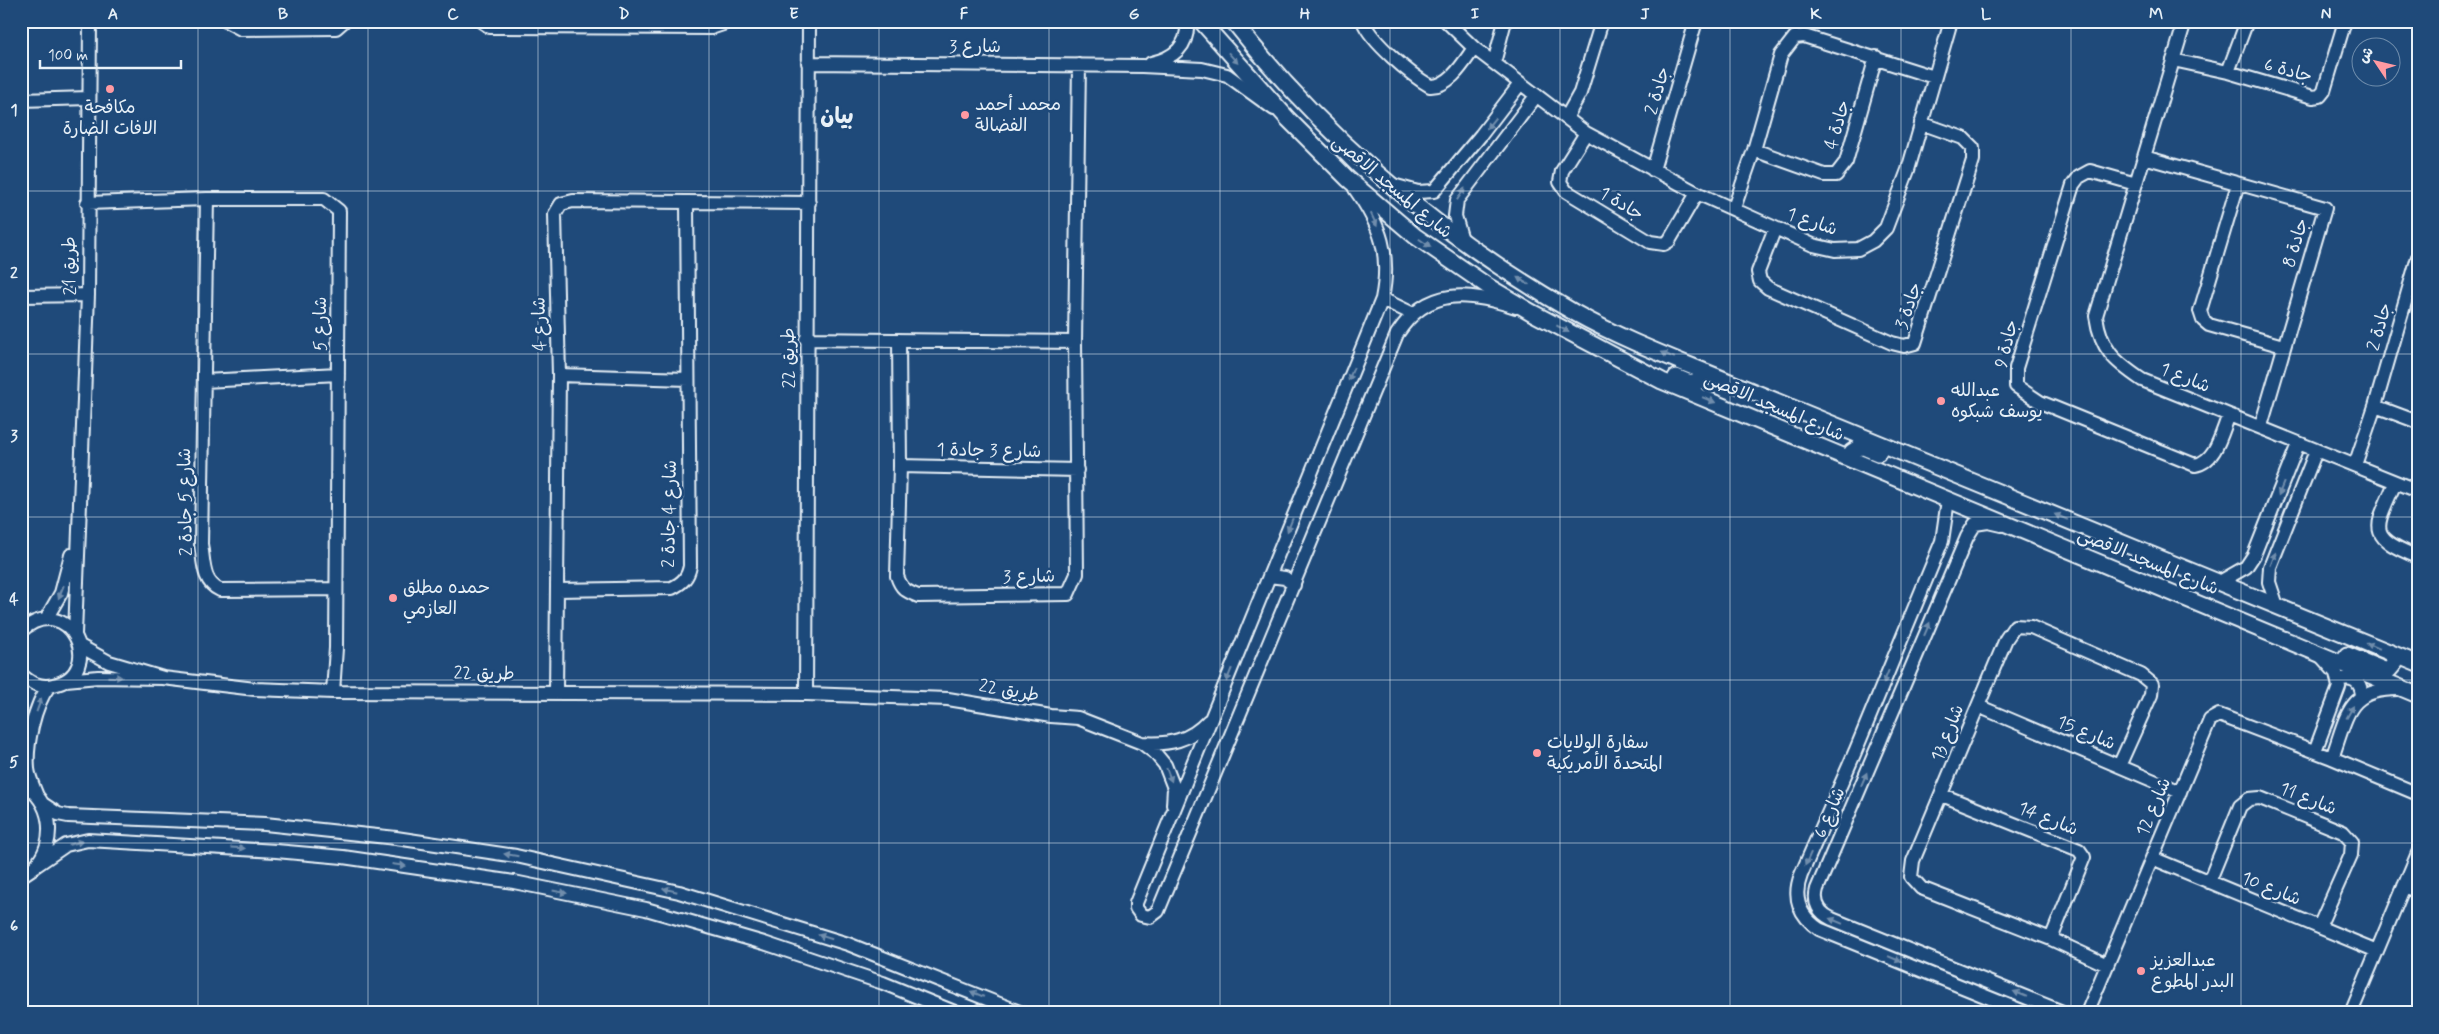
<svg xmlns="http://www.w3.org/2000/svg" width="2439" height="1034" font-family="Mynerve,'Playpen Sans Arabic',sans-serif">
	<style>
		.lines { fill: none; stroke-linecap: round; stroke-linejoin: round }
		.minor-casing { stroke: #e8f1f8; stroke-width: 16 }
		.major-casing { stroke: #e8f1f8; stroke-width: 19 }
		.minor { stroke: #1f4a7a; stroke-width: 12 }
		.major { stroke: #1f4a7a; stroke-width: 15 }
		.oneway { fill: #6f8dac }
		.grid { fill: none; stroke: #e8f1f8; stroke-width: 1; stroke-opacity: 0.55 }
		.poi-dot { fill: #ff9aa2; stroke: #1f4a7a; stroke-width: 2 }
		.labels { text-anchor: middle; dominant-baseline: central; stroke-width: 5; stroke-linejoin: round; paint-order: stroke }
		.street-label { font-size: 18px; fill: #e8f1f8; stroke: #1f4a7a }
		.poi-label { font-size: 18px; fill: #e8f1f8; stroke: #1f4a7a; text-anchor: start }
		.district-label { font-size: 22px; font-weight: bold; fill: #e8f1f8; stroke: #1f4a7a }
		.neatline { fill: none; stroke: #e8f1f8; stroke-width: 2 }
		.grid-label { font-size: 16px; text-anchor: middle; font-weight: bold; fill: #e8f1f8 }
	</style>
	<rect width="100%" height="100%" fill="#1f4a7a"/>
	<filter id="ink" filterUnits="userSpaceOnUse"><feTurbulence type="fractalNoise" baseFrequency=".02" numOctaves="2"/><feDisplacementMap in="SourceGraphic" scale="10" xChannelSelector="R" yChannelSelector="G"/><feConvolveMatrix kernelMatrix="1 2 1 2 8 2 1 2 1" color-interpolation-filters="sRGB"/></filter>
	<g filter="url(#ink)">
		<g class="lines">
			<g class="minor-casing">
				<path id="minor" d="M226,21L241,29L336,28L344,21
					M481,21L490,27L711,28L723,24L724,21
					M1363,21C1371,42 1411,75 1430,86C1450,87 1464,62 1474,48
					M1446,21L1474,48L1586,133L1697,193L1813,245L1835,250L1858,249L1873,241L1886,228L1908,170L1951,21
					M2185,21L2096,316C2101,350 2114,361 2142,380L2418,491
					M2173,60L2228,72L2313,97L2320,96L2324,91L2345,21
					M808,63L1142,66L1202,69L1227,75L1274,109
					M1151,63C1174,58 1189,46 1187,21
					M1494,63L1505,21
					M2228,72L2247,21
					M21,100L89,98
					M1566,118L1580,93L1602,21
					M1586,133L1562,171L1560,182L1566,191L1650,242L1664,244L1669,241L1697,193
					M1754,150L1824,175H1836L1846,162L1876,57
					M2144,157L2325,208L2261,426
					M1653,170L1696,21
					M2136,184L2090,171L2079,177L2073,185L2016,368V386L2040,402L2195,465C2216,462 2222,431 2229,415
					M2238,184L2200,311L2203,320L2209,325L2283,346
					M1393,185L1418,192L1434,191L1481,135L1520,84
					M1355,189C1381,226 1391,254 1382,299L1136,903V908L1141,915L1150,917L1158,911L1397,334C1428,286 1468,292 1516,307
					M207,199L201,544C204,561 202,582 220,590L336,589
					M87,203L207,199H324L339,211L336,648L333,692
					M1734,208L1754,150L1781,55L1795,37L1804,36L1934,77
					M1775,228L1758,272L1760,281L1768,288L1892,343L1904,346L1915,343L1973,160V148L1963,138L1921,123
					M1462,240L1455,216L1457,200L1536,96
					M21,296L88,295
					M1382,299L1413,314
					M806,339L1075,342
					M899,340L900,466L897,576C901,588 905,591 918,596L1068,594L1077,574L1075,342L1079,65
					M559,375L688,379
					M204,381L338,374
					M2375,406L2418,422
					M2355,465L2375,406L2418,257
					M900,466L1077,470
					M2395,483C2375,529 2366,536 2418,557
					M1948,500L1942,541L1855,752L1801,875C1792,898 1800,916 1819,929L2027,1013
					M2001,525L1988,522L1975,524L1967,537L1817,889C1813,903 1819,913 1832,919L2065,1013
					M1269,576L1285,578L1294,585
					M2218,583L2246,567L2254,555L2298,444
					M558,590L672,588C682,583 688,578 690,566L687,203
					M2277,606L2269,582L2270,567L2316,451
					M46,619L61,593L71,555
					M21,631C70,588 108,674 53,685C41,688 29,683 21,674
					M75,634L88,295L90,21
					M163,678L255,689L333,692L806,694L948,699L1051,716L1078,718L1142,743L1155,753L1165,765L1174,788L1173,805
					M66,680L98,677L163,678L109,662L80,646
					M2338,680C2352,676 2361,680 2362,696
					M556,693L559,375L555,214L561,204L573,201L809,203
					M806,694L809,21
					M1978,706L2180,792
					M1142,743C1168,745 1190,741 1208,721
					M2315,751L2339,687L2336,673L2320,655
					M2332,758C2348,714 2347,688 2401,689
					M21,784C53,798 58,843 34,867C31,870 25,873 21,876
					M1942,795L2079,850L2084,857L2051,939
					M37,796C34,788 29,778 28,769C26,746 34,705 49,686
					M43,804L58,814L68,816L265,824L396,838L516,856L679,892L848,944L1022,1013
					M2152,858L2377,951
					M34,867L66,845L88,840L276,851L343,857L514,882L646,909L764,943L883,983L957,1013
					M2209,882L2240,806L2249,799L2260,798L2343,832L2352,842L2351,855L2319,927
					M2404,886L2418,892
					M2107,965L2051,939L1921,888L1911,877L1913,861L2006,639L2015,626L2031,627L2141,675L2152,684L2151,695L2119,766
					M2087,1013L2210,720L2219,715L2332,758L2418,794
					M2351,1013L2418,853"/>
			</g>
			<g class="major-casing">
				<path id="major" d="M1201,21L1288,119L1348,179L1415,236L1489,287L1531,312L1662,381L2418,695
					M1233,21C1327,141 1443,238 1575,313C1625,341 1680,361 1732,383C1806,413 1880,444 1954,474C2109,537 2263,601 2418,664
					M1676,377C1686,381 1693,386 1703,379V371
					M1852,460V452L1861,446L1878,453
					M2347,655L2384,670H2389L2395,663L2392,654"/>
			</g>
			<use href="#minor" class="minor"/>
			<use href="#major" class="major"/>
		</g>
		<defs><path id="oneway-solid" d="M-6-.8H1V-3.2L6.5 0L1 3.2V.8H-6Z" transform="scale(1.25)"/></defs>
		<g class="oneway">
			<use href="#oneway-solid" transform="translate(1233 58) rotate(48)"/>
			<use href="#oneway-solid" transform="translate(1491 123) rotate(128)"/>
			<use href="#oneway-solid" transform="translate(1461 194) rotate(-57)"/>
			<use href="#oneway-solid" transform="translate(1374 220) rotate(65)"/>
			<use href="#oneway-solid" transform="translate(1425 243) rotate(35)"/>
			<use href="#oneway-solid" transform="translate(1523 281) rotate(-148)"/>
			<use href="#oneway-solid" transform="translate(1563 329) rotate(28)"/>
			<use href="#oneway-solid" transform="translate(1668 355) rotate(-157)"/>
			<use href="#oneway-solid" transform="translate(1351 374) rotate(112)"/>
			<use href="#oneway-solid" transform="translate(1709 400) rotate(22)"/>
			<use href="#oneway-solid" transform="translate(2281 489) rotate(112)"/>
			<use href="#oneway-solid" transform="translate(2061 517) rotate(-157)"/>
			<use href="#oneway-solid" transform="translate(1290 525) rotate(112)"/>
			<use href="#oneway-solid" transform="translate(2273 559) rotate(-69)"/>
			<use href="#oneway-solid" transform="translate(61 592) rotate(112)"/>
			<use href="#oneway-solid" transform="translate(1927 629) rotate(-67)"/>
			<use href="#oneway-solid" transform="translate(2373 646) rotate(-158)"/>
			<use href="#oneway-solid" transform="translate(1229 675) rotate(112)"/>
			<use href="#oneway-solid" transform="translate(115 677) rotate(1)"/>
			<use href="#oneway-solid" transform="translate(1886 677) rotate(112)"/>
			<use href="#oneway-solid" transform="translate(39 705) rotate(-70)"/>
			<use href="#oneway-solid" transform="translate(2350 712) rotate(-61)"/>
			<use href="#oneway-solid" transform="translate(1169 775) rotate(69)"/>
			<use href="#oneway-solid" transform="translate(1864 779) rotate(-67)"/>
			<use href="#oneway-solid" transform="translate(76 843) rotate(-14)"/>
			<use href="#oneway-solid" transform="translate(238 848) rotate(3)"/>
			<use href="#oneway-solid" transform="translate(511 855) rotate(-171)"/>
			<use href="#oneway-solid" transform="translate(1808 859) rotate(114)"/>
			<use href="#oneway-solid" transform="translate(399 865) rotate(8)"/>
			<use href="#oneway-solid" transform="translate(670 890) rotate(-167)"/>
			<use href="#oneway-solid" transform="translate(560 892) rotate(11)"/>
			<use href="#oneway-solid" transform="translate(1836 921) rotate(-158)"/>
			<use href="#oneway-solid" transform="translate(825 937) rotate(-163)"/>
			<use href="#oneway-solid" transform="translate(1895 959) rotate(22)"/>
			<use href="#oneway-solid" transform="translate(977 994) rotate(-158)"/>
			<use href="#oneway-solid" transform="translate(2020 994) rotate(-158)"/>
		</g>
	</g>
	<path class="grid" d="M198,21V1013M368,21V1013M538,21V1013M709,21V1013M879,21V1013M1049,21V1013M1220,21V1013M1390,21V1013M1560,21V1013M1730,21V1013M1901,21V1013M2071,21V1013M2241,21V1013M21,191H2418M21,354H2418M21,517H2418M21,680H2418M21,843H2418"/>
	<g class="poi-dot">
		<circle cx="110" cy="89" r="5"/>
		<circle cx="965" cy="115" r="5"/>
		<circle cx="1941" cy="401" r="5"/>
		<circle cx="393" cy="598" r="5"/>
		<circle cx="1537" cy="753" r="5"/>
		<circle cx="2141" cy="971" r="5"/>
	</g>
	<g class="labels">
		<g class="street-label">
			<text x="975" y="47">شارع 3</text>
			<text transform="translate(2288 71) rotate(15)">جادة 6</text>
			<text transform="translate(1658 91) rotate(-74)">جادة 2</text>
			<text transform="translate(1838 125) rotate(-74)">جادة 4</text>
			<text transform="translate(1392 187) rotate(40)">شارع المسجد الاقصى</text>
			<text transform="translate(1621 204) rotate(31)">جادة 1</text>
			<text transform="translate(1812 222) rotate(19)">شارع 1</text>
			<text transform="translate(2296 243) rotate(-73)">جادة 8</text>
			<text transform="translate(70 266) rotate(-90)">طريق 21</text>
			<text transform="translate(1909 306) rotate(-71)">جادة 3</text>
			<text transform="translate(321 324) rotate(-90)">شارع 5</text>
			<text transform="translate(540 324) rotate(-91)">شارع 4</text>
			<text transform="translate(2380 327) rotate(-74)">جادة 2</text>
			<text transform="translate(2007 344) rotate(-76)">جادة 9</text>
			<text transform="translate(789 358) rotate(-90)">طريق 22</text>
			<text transform="translate(2185 378) rotate(22)">شارع 1</text>
			<text transform="translate(1774 407) rotate(23)">شارع المسجد الاقصى</text>
			<text transform="translate(989 451) rotate(1)">شارع 3 جادة 1</text>
			<text transform="translate(186 502) rotate(-91)">شارع 5 جادة 2</text>
			<text transform="translate(670 514) rotate(-89)">شارع 4 جادة 2</text>
			<text transform="translate(2148 562) rotate(22)">شارع المسجد الاقصى</text>
			<text transform="translate(1029 577) rotate(-1)">شارع 3</text>
			<text transform="translate(484 674) rotate(1)">طريق 22</text>
			<text transform="translate(1009 691) rotate(10)">طريق 22</text>
			<text transform="translate(1948 733) rotate(-68)">شارع 13</text>
			<text transform="translate(2086 733) rotate(23)">شارع 15</text>
			<text transform="translate(2308 799) rotate(22)">شارع 11</text>
			<text transform="translate(2154 807) rotate(-67)">شارع 12</text>
			<text transform="translate(1830 813) rotate(-67)">شارع 6</text>
			<text transform="translate(2048 819) rotate(22)">شارع 14</text>
			<text transform="translate(2271 889) rotate(22)">شارع 10</text>
		</g>
		<g class="poi-label">
			<text x="975" y="105">محمد أحمد<tspan x="975" dy="21">الفضالة</tspan></text>
			<text x="110" y="108" text-anchor="middle">مكافحة<tspan x="110" dy="21">الافات الضارة</tspan></text>
			<text x="1951" y="391">عبدالله<tspan x="1951" dy="21">يوسف شبكوه</tspan></text>
			<text x="403" y="588">حمده مطلق<tspan x="403" dy="21">العازمي</tspan></text>
			<text x="1547" y="743">سفارة الولايات<tspan x="1547" dy="21">المتحدة الأمريكية</tspan></text>
			<text x="2151" y="961">عبدالعزيز<tspan x="2151" dy="21">البدر المطوع</tspan></text>
		</g>
		<g class="district-label">
			<text x="837" y="117">بيان</text>
		</g>
	</g>
	<rect width="2439" height="1034" fill="none" stroke="#1f4a7a" stroke-width="55"/>
	<g transform="translate(2376 62) rotate(305)"><circle r="24" fill="#1f4a7a" stroke="#6f8dac"/>
	<path d="M0-4L9 19L0 12L-9 19Z" fill="#ff9aa2"/>
	<text y="-8" font-size="14" font-weight="bold" text-anchor="middle" fill="#e8f1f8">ش</text>
	</g>
	<path d="M40 60v8h141v-8" fill="none" stroke="#e8f1f8" stroke-width="2.5"/>
	<text x="48" y="60" font-size="15" fill="#e8f1f8" stroke="#1f4a7a" stroke-width="4" paint-order="stroke">100 m</text>
	<rect x="28" y="28" width="2384" height="978" class="neatline"/>
	<g class="grid-label">
		<text x="113" y="19">A</text>
		<text x="283" y="19">B</text>
		<text x="453" y="19">C</text>
		<text x="624" y="19">D</text>
		<text x="794" y="19">E</text>
		<text x="964" y="19">F</text>
		<text x="1134" y="19">G</text>
		<text x="1305" y="19">H</text>
		<text x="1475" y="19">I</text>
		<text x="1645" y="19">J</text>
		<text x="1816" y="19">K</text>
		<text x="1986" y="19">L</text>
		<text x="2156" y="19">M</text>
		<text x="2326" y="19">N</text>
		<text x="14" y="115">1</text>
		<text x="14" y="278">2</text>
		<text x="14" y="441">3</text>
		<text x="14" y="604">4</text>
		<text x="14" y="767">5</text>
		<text x="14" y="931">6</text>
	</g>
</svg>
